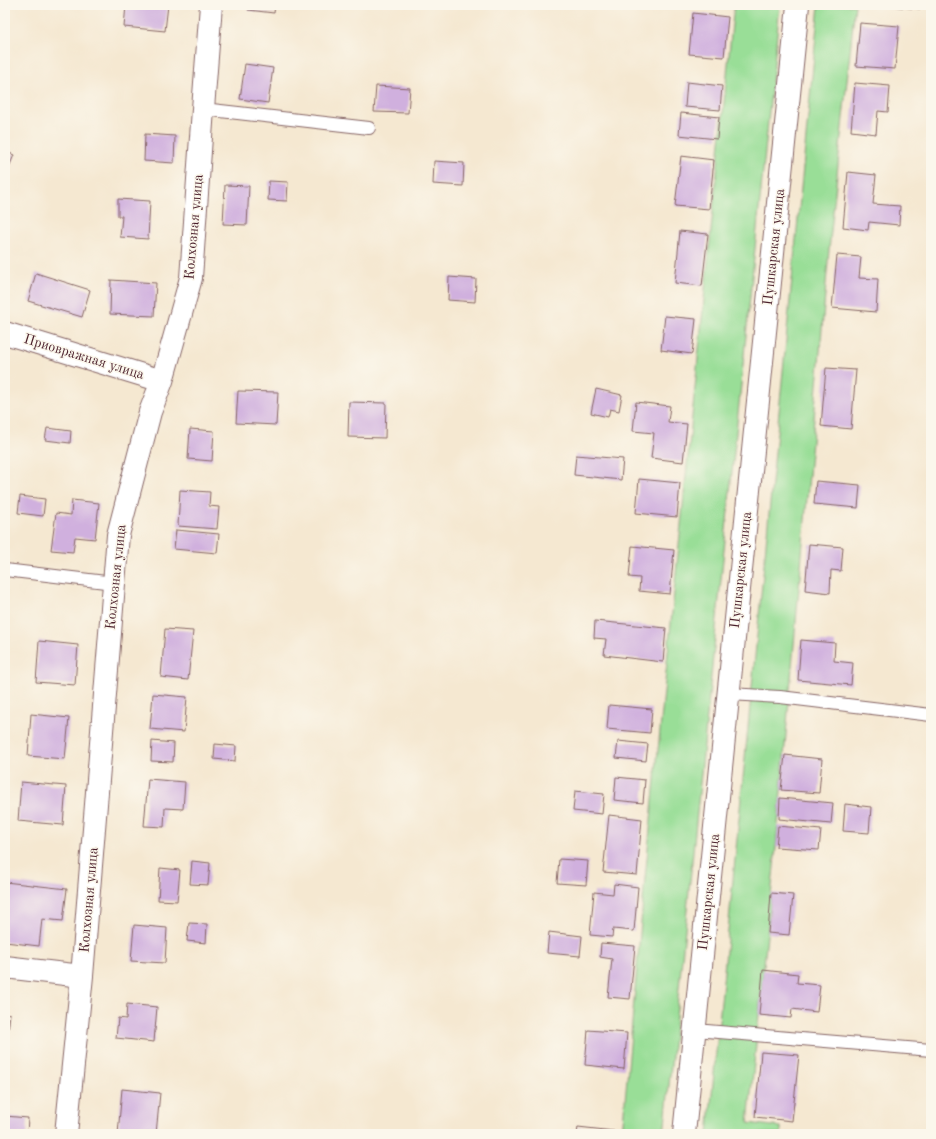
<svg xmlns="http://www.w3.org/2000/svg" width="936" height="1139" font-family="'Old Standard TT',serif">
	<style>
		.green { fill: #99de97; stroke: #727e61 }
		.building { fill: #d0b0de }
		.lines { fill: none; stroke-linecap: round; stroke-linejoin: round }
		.service-casing { stroke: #866565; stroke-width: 14 }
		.minor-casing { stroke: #866565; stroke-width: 24 }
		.secondary-casing { stroke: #866565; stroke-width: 24 }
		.service { stroke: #fff; stroke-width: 12 }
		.minor { stroke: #fff; stroke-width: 22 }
		.secondary { stroke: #fff; stroke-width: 22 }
		.labels { text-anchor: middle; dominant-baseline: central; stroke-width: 3; stroke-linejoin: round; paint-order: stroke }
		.street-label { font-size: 14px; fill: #4a1f2b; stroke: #fbf7ec }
	</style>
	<rect width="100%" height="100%" fill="#fbf7ec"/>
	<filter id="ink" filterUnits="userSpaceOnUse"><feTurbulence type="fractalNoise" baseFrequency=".025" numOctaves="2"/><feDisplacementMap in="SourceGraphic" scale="8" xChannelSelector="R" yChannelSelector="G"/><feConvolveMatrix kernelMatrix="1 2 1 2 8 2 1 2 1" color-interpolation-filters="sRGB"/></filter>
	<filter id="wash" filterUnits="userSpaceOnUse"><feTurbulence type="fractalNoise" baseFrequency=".012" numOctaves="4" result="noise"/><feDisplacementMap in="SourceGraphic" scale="16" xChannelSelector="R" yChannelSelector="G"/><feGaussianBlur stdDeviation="0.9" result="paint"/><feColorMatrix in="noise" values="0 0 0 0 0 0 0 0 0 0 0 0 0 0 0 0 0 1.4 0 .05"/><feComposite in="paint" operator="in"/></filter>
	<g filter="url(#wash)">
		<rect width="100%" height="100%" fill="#f5e8d1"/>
		<path class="green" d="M734,5H780L664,1134H622L645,878Z
			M819,5H855L829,250L776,847L748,1123L781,1127V1134H708Z"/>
		<g id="blocks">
			<path class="building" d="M126,5H168L165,31L124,27Z
				M249,5H275L274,13L248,10Z
				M890,5H920V9L890,6Z
				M693,13L728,17L724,57L689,54Z
				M860,23L899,26L895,69L856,66Z
				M245,64L273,68L268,103L240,99Z
				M687,82L722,86L720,110L685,107Z
				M855,83L890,86L888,112L878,111L876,134L851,131Z
				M376,86L410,88L408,113L374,112Z
				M681,113L719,117L717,139L679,135Z
				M145,134L175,136L174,163L144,161Z
				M5,151L14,155L5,177Z
				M681,156L714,160L709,209L675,206Z
				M434,161L464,163L463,186L433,184Z
				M848,172L876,175L873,204L900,206L899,225L869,222L868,230L843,227Z
				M269,181L288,182L287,201L268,200Z
				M225,185L249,186L247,225L223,224Z
				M118,199L150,201L148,239L120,237L122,216H118Z
				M680,231L708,234L702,286L675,283Z
				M837,255L861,257L859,278L878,279L876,312L832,308Z
				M36,273L90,290L82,317L28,301Z
				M449,277L476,279L475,302L448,300Z
				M111,280L156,283L154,316L110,314Z
				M665,316L696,319L692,354L661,350Z
				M826,368L856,370L851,429L821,426Z
				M596,389L622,395L619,411L610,409L608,417L591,413Z
				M238,391L278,392L276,425L236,423Z
				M349,402L386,403L385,438L348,437Z
				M636,402L670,406L668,422L687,424L683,462L651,458L654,433L633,431Z
				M47,428L71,431L70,443L45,440Z
				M190,429L214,431L212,461L188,459Z
				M576,455L623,459L621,480L574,475Z
				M639,479L680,483L677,517L636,513Z
				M816,481L860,485L858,508L814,504Z
				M180,490L210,492L209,506L219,507L217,529L178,526Z
				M20,496L45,499L43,516L18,513Z
				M72,500L99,503L95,539L75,537L73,552L51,550L56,513L71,515Z
				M176,530L219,534L217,553L174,549Z
				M809,544L843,547L841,571L831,570L830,593L805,590Z
				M632,546L674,550L670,594L639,591L640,578L629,577Z
				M595,621L666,628L663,662L604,655L606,639L594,638Z
				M165,629L193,631L188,680L161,677Z
				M801,640L835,643L834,661L853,663L851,685L798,680Z
				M39,641L78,645L75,685L36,682Z
				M153,694L187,697L184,732L150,729Z
				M609,705L652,709L650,733L607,729Z
				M31,714L69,718L65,759L28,756Z
				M152,741L174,743L173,762L151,761Z
				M618,741L648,744L646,761L616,758Z
				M215,744L236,746L235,761L214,759Z
				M785,755L822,759L819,793L781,790Z
				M616,777L645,780L643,803L614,800Z
				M148,779L185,782L183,809L165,808L164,827L144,826Z
				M21,782L66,786L63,825L18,821Z
				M575,791L604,794L602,814L573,811Z
				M780,798L833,803L831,824L779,819Z
				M845,804L871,807L869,833L843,831Z
				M609,815L642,819L637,875L603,872Z
				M778,826L821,830L819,850L776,847Z
				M559,859L588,861L586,885L557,883Z
				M192,861L210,863L208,885L190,884Z
				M160,868L180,870L177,901L158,900Z
				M5,882L67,889L63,921L42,919L39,946L5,942Z
				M614,884L638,887L634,931L613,929L612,937L590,935L594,892L613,894Z
				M771,893L793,895L789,935L768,933Z
				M189,923L207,924L206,943L187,941Z
				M134,925L167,928L165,963L131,961Z
				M549,932L582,936L580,956L547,953Z
				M601,943L635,946L630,999L608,997L612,959L600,957Z
				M763,970L798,974L797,983L820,985L817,1012L792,1009L791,1018L759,1015Z
				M127,1004L157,1007L154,1042L116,1038L118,1018L126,1019Z
				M5,1013L10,1014L6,1051L5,1050Z
				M588,1030L627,1033L624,1069L585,1065Z
				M761,1052L799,1055L792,1121L755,1117Z
				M122,1089L160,1093L156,1134H118Z
				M5,1116L28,1118L27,1134H5Z
				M578,1127L614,1131V1134H577Z"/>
		</g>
	</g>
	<g filter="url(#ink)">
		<use href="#blocks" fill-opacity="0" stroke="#866565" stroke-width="1"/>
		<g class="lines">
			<g class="service-casing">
				<path id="service" d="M203,109L369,128
					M5,570L114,583
					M729,694L780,697L931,715
					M695,1030L931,1050"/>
			</g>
			<g class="minor-casing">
				<path id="minor" d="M5,333L162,381
					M5,967L82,976
					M66,1134L82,976L118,535L150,412L162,381L191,278L203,109L211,5"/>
			</g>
			<g class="secondary-casing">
				<path id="secondary" d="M684,1134L798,5"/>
			</g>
			<use href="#service" class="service"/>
			<use href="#minor" class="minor"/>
			<use href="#secondary" class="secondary"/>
		</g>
	</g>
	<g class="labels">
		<g class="street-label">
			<text transform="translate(194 227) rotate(-85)">Колхозная улица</text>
			<text transform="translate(774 247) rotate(-84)">Пушкарская улица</text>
			<text transform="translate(84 357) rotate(17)">Приовражная улица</text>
			<text transform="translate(741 570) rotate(-84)">Пушкарская улица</text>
			<text transform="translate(116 577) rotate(-84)">Колхозная улица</text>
			<text transform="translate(709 892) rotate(-84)">Пушкарская улица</text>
			<text transform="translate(89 900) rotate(-85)">Колхозная улица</text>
		</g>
	</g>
	<rect width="936" height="1139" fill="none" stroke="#fbf7ec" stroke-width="20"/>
</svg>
